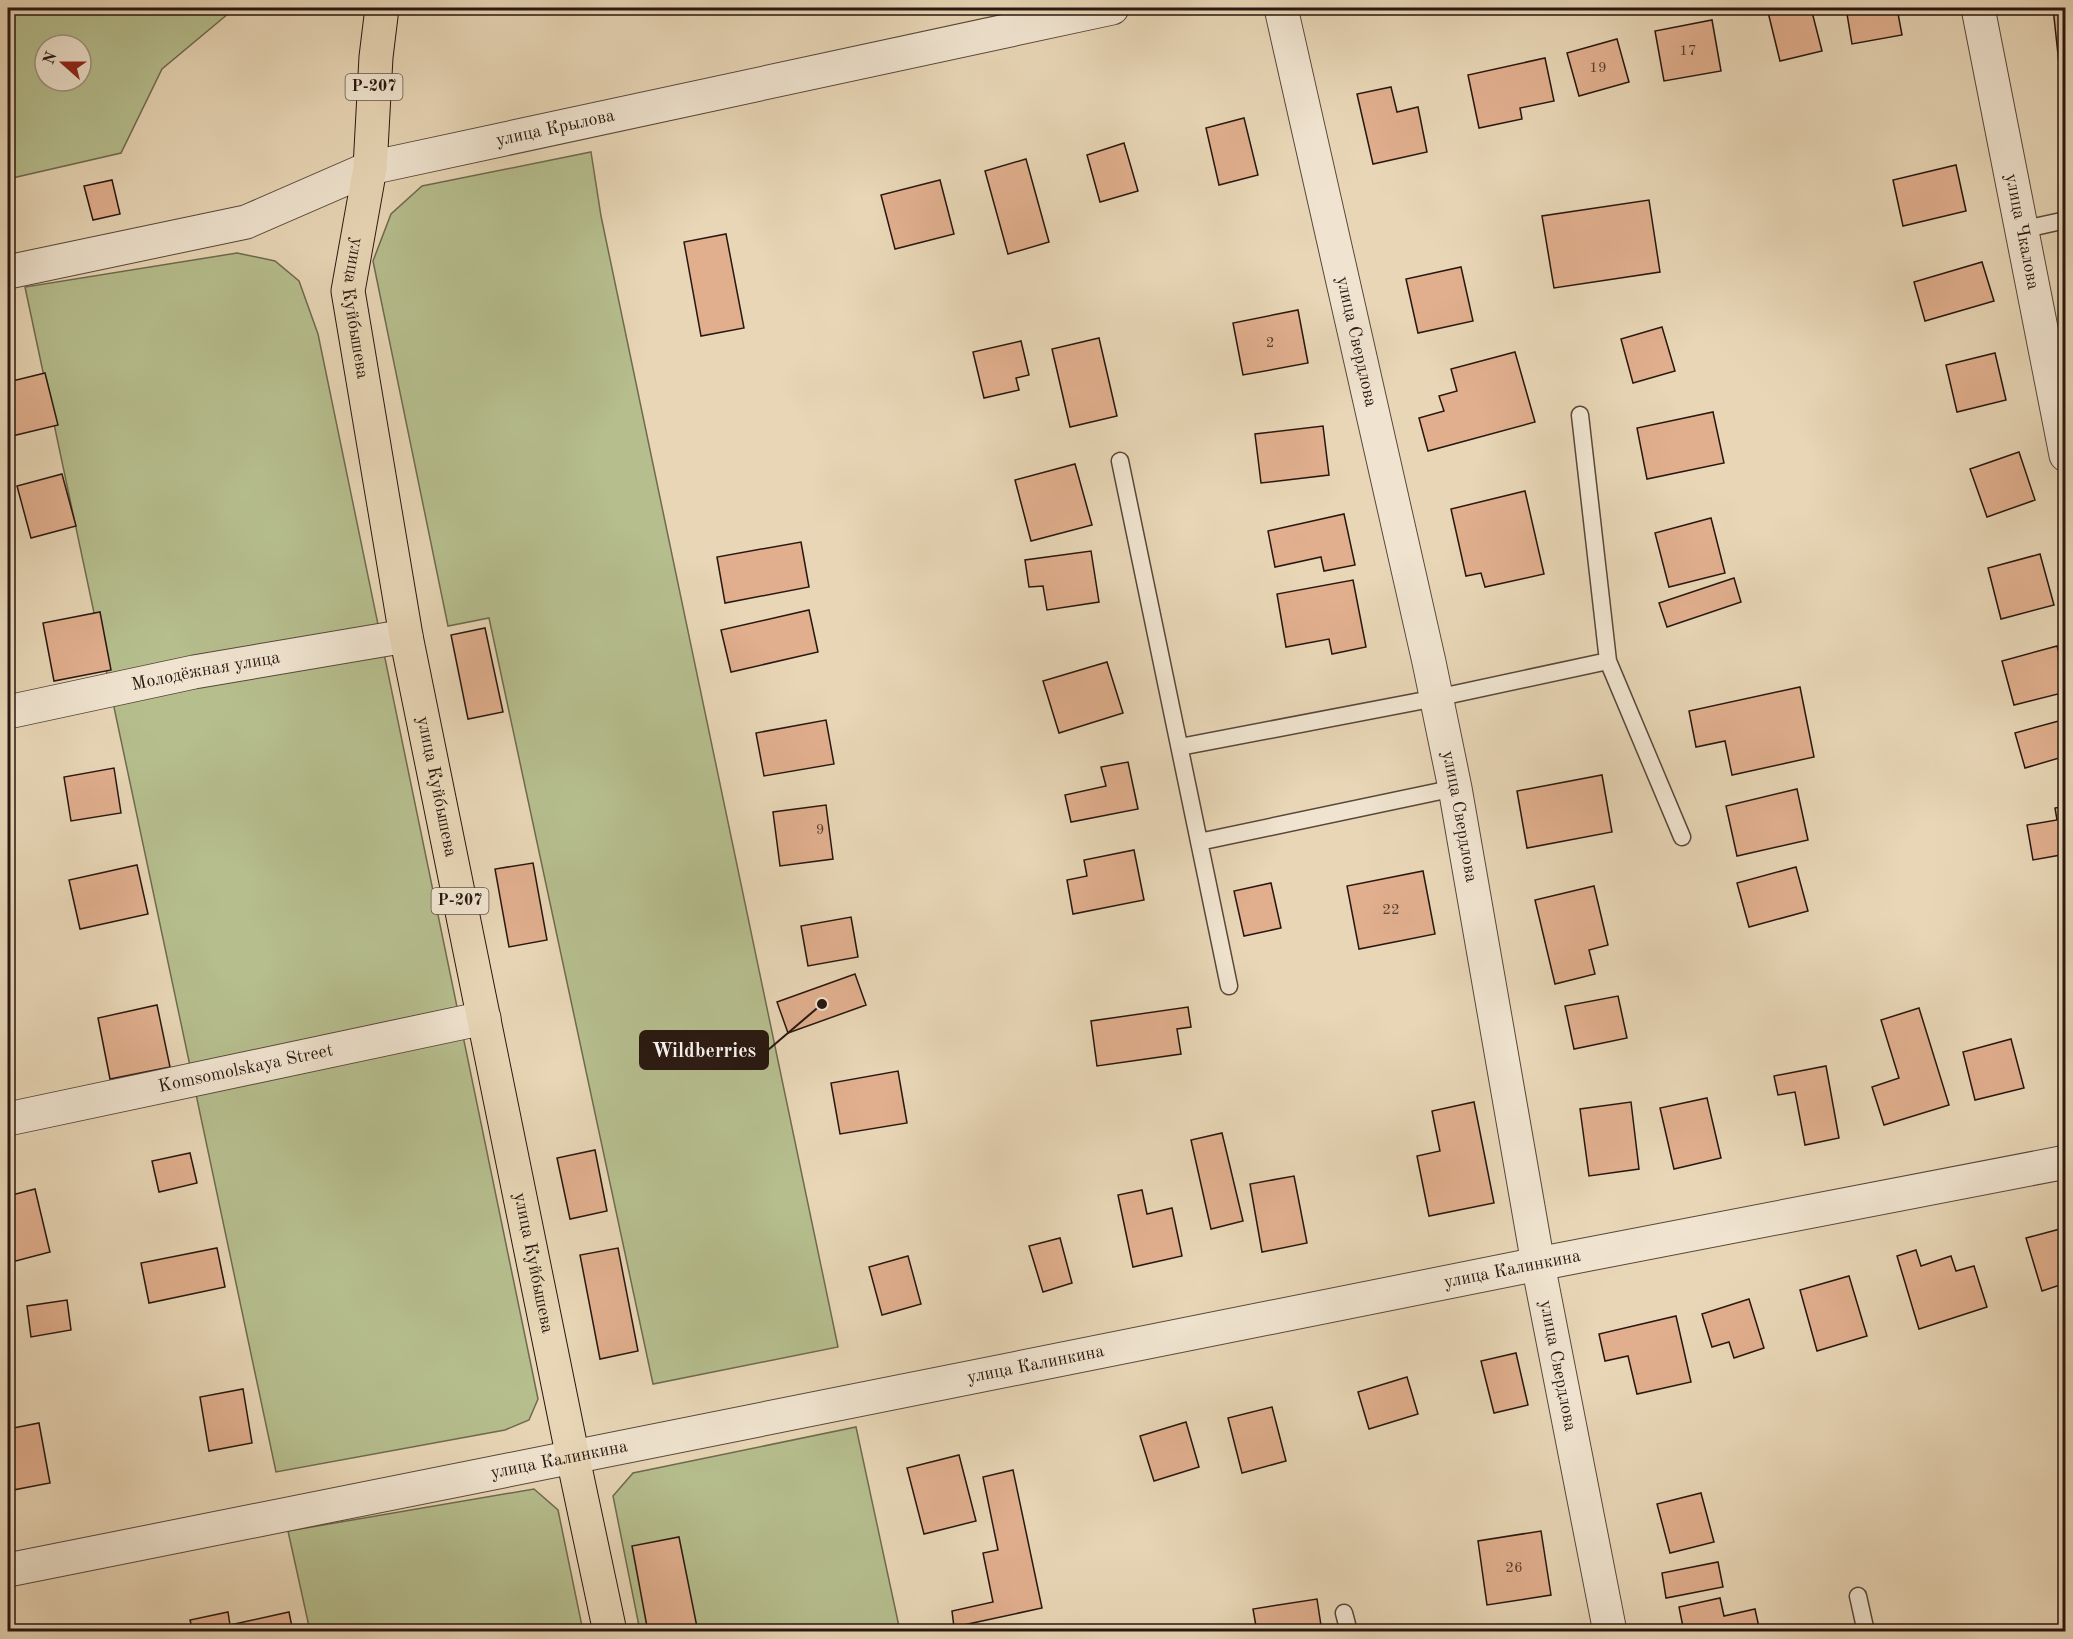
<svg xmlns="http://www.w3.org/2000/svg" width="2073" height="1639" font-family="'Old Standard TT',serif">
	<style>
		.green { fill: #b6be8e; stroke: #6f6a4f; stroke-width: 1.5; fill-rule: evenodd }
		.building { fill: #e1af8e; stroke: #281710; stroke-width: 1.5 }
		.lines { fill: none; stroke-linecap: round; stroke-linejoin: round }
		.lane-casing { stroke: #58473a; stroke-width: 19 }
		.street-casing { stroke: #58473a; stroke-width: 35 }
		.primary-casing { stroke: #281710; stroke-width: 35 }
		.lane { stroke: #f0e4d0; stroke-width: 16 }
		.street { stroke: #f0e4d0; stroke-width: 33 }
		.primary { stroke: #e8d6b6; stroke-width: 33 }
		.labels { text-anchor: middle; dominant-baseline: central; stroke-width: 6; stroke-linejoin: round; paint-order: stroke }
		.number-label { font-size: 15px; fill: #563d30 }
		.shield { fill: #f0e4d0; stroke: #64544a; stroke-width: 1.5 }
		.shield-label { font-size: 16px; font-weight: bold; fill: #281710 }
		.street-label { font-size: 18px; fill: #281710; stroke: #f0e4d0 }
		.leader { fill: none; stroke: #281710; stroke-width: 2 }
		.callout-dot { fill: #281710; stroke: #f0e4d0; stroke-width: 2 }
		.callout { fill: #281710; stroke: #281710; stroke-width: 2 }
		.callout-label { font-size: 20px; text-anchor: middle; font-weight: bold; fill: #fff }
	</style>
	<rect width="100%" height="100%" fill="#e8d6b6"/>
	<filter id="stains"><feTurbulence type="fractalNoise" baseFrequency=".00333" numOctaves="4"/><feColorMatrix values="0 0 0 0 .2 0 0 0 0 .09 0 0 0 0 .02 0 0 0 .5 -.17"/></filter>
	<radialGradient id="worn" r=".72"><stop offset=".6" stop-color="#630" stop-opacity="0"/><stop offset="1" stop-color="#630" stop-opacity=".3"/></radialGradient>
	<path class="green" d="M8,8H235L162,69L121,153L8,179ZM45,45H81V81H45Z
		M591,152L601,216L838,1347L653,1384L489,618L448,626L373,261L391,214L422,186Z
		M237,253L275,261L299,281L318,334L538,1399L529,1420L505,1430L276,1472L25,287Z
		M856,1427L900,1631H640L613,1496L633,1473Z
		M534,1489L558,1510L583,1631H310L288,1531Z"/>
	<path class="building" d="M1767,8H1811L1822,51L1780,61Z
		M1846,8H1897L1902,35L1852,44Z
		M2053,8H2066V81L2061,82Z
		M1712,20L1721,71L1664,81L1655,31Z
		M1617,39L1629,82L1579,96L1567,53Z
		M1545,58L1554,101L1520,108L1522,119L1479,128L1468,75Z
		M1391,87L1397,112L1418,107L1427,152L1373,164L1357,94Z
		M1244,118L1258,175L1219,185L1206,128Z
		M1124,143L1138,191L1100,202L1087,155Z
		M1026,159L1049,242L1008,254L985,171Z
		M1956,165L1966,211L1903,226L1893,180Z
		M112,180L120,214L93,220L84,186Z
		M940,180L954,234L895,249L881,195Z
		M1649,200L1660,272L1554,288L1542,216Z
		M726,234L744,328L701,336L684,242Z
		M1982,262L1994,301L1925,321L1914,282Z
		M1461,267L1473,321L1418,333L1406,279Z
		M1298,310L1308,363L1243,375L1233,323Z
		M1662,327L1675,371L1633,383L1621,339Z
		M1099,338L1117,416L1070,427L1052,349Z
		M1021,341L1029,375L1016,378L1019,390L984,398L973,352Z
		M1515,352L1535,422L1428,451L1419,418L1444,411L1439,396L1457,391L1451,369Z
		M1995,353L2006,400L1957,412L1946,365Z
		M45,373L58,425L8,437V382Z
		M1713,412L1724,463L1647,479L1637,428Z
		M1323,426L1329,475L1261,483L1255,434Z
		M2019,452L2035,500L1987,517L1970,469Z
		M1075,464L1092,525L1031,541L1015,480Z
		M62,474L76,526L31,538L17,486Z
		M1525,491L1544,574L1485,587L1481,573L1466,576L1451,509Z
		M1344,514L1355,565L1324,571L1321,557L1275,567L1268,531Z
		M1711,518L1725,573L1669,587L1655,533Z
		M801,542L809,587L725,603L717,557Z
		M1091,551L1099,602L1047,610L1043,586L1029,587L1025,560Z
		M2040,554L2054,605L2001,619L1988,568Z
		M1734,578L1741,602L1667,627L1659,603Z
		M1353,580L1366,647L1332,654L1329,639L1286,647L1277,594Z
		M809,610L818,652L731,672L721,630Z
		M100,612L111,670L54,681L43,623Z
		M485,628L503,712L468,719L451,635Z
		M2057,646L2066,678V692L2014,705L2002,661Z
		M1107,662L1123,713L1059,733L1043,681Z
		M1800,687L1814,757L1732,775L1725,741L1696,747L1689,711Z
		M2066,719V756L2025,768L2015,733Z
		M826,720L834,764L764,776L756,733Z
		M1128,762L1138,809L1071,822L1065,795L1106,786L1101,767Z
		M114,768L121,813L71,821L64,777Z
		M1602,775L1612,832L1527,848L1517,791Z
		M1797,789L1808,840L1737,856L1726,806Z
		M826,805L833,859L780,866L773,812Z
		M2066,806V854L2033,860L2027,825L2057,820L2055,808Z
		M1134,850L1144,900L1073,914L1067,880L1087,876L1084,860Z
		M533,863L547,940L509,947L495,869Z
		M137,865L148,914L80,929L69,880Z
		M1796,867L1808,911L1749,927L1737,883Z
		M1423,871L1435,934L1359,949L1347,886Z
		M1271,883L1281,928L1244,936L1234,891Z
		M1594,886L1608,945L1589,950L1595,974L1555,984L1535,900Z
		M851,917L858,957L808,966L801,926Z
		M855,974L866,1005L788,1033L777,1002Z
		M1618,996L1627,1038L1574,1049L1565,1006Z
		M157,1005L170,1067L110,1079L98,1018Z
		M1188,1007L1191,1027L1177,1029L1181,1054L1097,1066L1091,1021Z
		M1919,1008L1949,1105L1884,1125L1872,1087L1899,1078L1881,1020Z
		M2011,1039L2024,1088L1975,1100L1963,1052Z
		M1826,1066L1839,1138L1805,1145L1795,1092L1778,1095L1774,1076Z
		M898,1071L907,1123L840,1134L831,1083Z
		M1707,1098L1721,1158L1674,1169L1660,1108Z
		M1474,1102L1494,1203L1429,1216L1417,1156L1440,1151L1432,1111Z
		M1631,1102L1639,1169L1589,1176L1580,1109Z
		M1222,1133L1243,1221L1211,1229L1191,1140Z
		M595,1150L607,1211L570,1219L557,1158Z
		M190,1153L197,1183L159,1192L152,1161Z
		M1294,1176L1307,1243L1262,1252L1250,1184Z
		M35,1189L50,1252L8,1263V1196Z
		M1142,1190L1147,1214L1172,1208L1182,1256L1133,1267L1118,1195Z
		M2060,1229L2066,1249V1283L2042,1291L2026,1238Z
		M1060,1238L1072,1283L1043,1292L1029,1246Z
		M217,1248L225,1287L149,1303L141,1263Z
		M618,1248L638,1351L600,1359L580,1255Z
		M1916,1250L1921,1266L1951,1256L1956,1271L1974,1266L1987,1307L1919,1329L1897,1256Z
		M908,1256L921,1304L882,1315L869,1267Z
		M1849,1276L1867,1336L1817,1351L1800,1290Z
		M1749,1299L1764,1348L1734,1358L1729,1342L1712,1347L1702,1314Z
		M67,1300L71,1330L31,1337L27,1306Z
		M1676,1316L1691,1382L1637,1394L1628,1356L1605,1361L1599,1334Z
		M1516,1353L1528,1405L1494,1413L1481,1361Z
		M1407,1377L1418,1414L1369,1429L1358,1392Z
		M243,1389L252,1443L209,1451L200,1397Z
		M1272,1407L1286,1461L1242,1473L1228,1418Z
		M1186,1422L1199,1467L1154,1481L1140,1436Z
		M39,1423L50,1483L8,1491V1429Z
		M959,1455L976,1521L924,1534L907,1468Z
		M1013,1470L1042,1608L954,1627L952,1611L993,1602L983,1553L998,1550L983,1477Z
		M1701,1493L1714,1542L1670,1553L1657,1504Z
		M1541,1531L1551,1595L1487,1605L1478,1541Z
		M679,1537L698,1632H648L632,1546Z
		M1718,1562L1723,1587L1666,1598L1662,1573Z
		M1720,1598L1724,1616L1755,1609L1760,1632H1684L1679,1607Z
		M1317,1599L1322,1632H1257L1253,1609Z
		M228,1612L230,1625L289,1612L293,1632H193L190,1620Z
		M1960,1627L1961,1632H1940Z"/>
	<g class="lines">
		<g class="lane-casing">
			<path id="lane" d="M2021,230L2066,220
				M1580,415L1608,661L1682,837
				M1120,461L1229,986
				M1180,747L1436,698L1608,661
				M1199,842L1455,788
				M1858,1596L1866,1632
				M1344,1613L1349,1632"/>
		</g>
		<g class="street-casing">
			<g id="street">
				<path id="s1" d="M1281,8L1429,662L1455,788L1538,1264L1610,1632"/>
				<path id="s2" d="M1978,8L2066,455"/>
				<path id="s3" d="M8,272L246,222L370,168L1112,8"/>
				<path id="s4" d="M8,712L194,672L406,636"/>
				<path id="s5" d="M8,1119L484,1018"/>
				<path id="s6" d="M8,1570L1538,1264L2066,1162"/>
			</g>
		</g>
		<g class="primary-casing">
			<g id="primary">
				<path id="s7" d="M382,8L376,57L370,168L348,291L406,636L573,1458L610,1632"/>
			</g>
		</g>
		<use href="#lane" class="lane"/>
		<use href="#street" class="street"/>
		<use href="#primary" class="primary"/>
	</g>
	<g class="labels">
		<g class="number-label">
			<text x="1688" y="51">17</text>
			<text x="1598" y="68">19</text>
			<text x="1270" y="343">2</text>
			<text x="820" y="830">9</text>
			<text x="1391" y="910">22</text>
			<text x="1514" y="1568">26</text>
		</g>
		<g class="shield">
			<rect x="345.5" y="74" width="57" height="26" rx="4.5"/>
			<rect x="431.5" y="888" width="57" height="26" rx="4.5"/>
		</g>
		<g class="shield-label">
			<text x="374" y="87">Р-207</text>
			<text x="460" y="901">Р-207</text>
		</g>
		<g class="street-label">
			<text stroke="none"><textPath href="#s3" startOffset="568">улица Крылова</textPath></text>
			<text stroke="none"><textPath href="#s2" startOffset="228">улица Чкалова</textPath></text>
			<text stroke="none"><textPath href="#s7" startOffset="303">улица Куйбышева</textPath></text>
			<text stroke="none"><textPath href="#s1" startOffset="342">улица Свердлова</textPath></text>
			<text stroke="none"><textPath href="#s4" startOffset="202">Молодёжная улица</textPath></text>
			<text stroke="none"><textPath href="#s7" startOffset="789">улица Куйбышева</textPath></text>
			<text stroke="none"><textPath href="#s1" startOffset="828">улица Свердлова</textPath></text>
			<text stroke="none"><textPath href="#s5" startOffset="243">Komsomolskaya Street</textPath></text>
			<text stroke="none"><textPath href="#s7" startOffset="1275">улица Куйбышева</textPath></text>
			<text stroke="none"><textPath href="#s6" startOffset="1534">улица Калинкина</textPath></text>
			<text stroke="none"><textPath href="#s6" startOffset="1048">улица Калинкина</textPath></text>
			<text stroke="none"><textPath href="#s1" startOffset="1386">улица Свердлова</textPath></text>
			<text stroke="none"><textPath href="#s6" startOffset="562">улица Калинкина</textPath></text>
		</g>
	</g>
	<path class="leader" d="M822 1004L768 1050"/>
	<circle class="callout-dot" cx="822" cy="1004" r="6"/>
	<rect class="callout" x="640" y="1031" width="128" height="38" rx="6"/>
	<g class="callout-label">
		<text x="704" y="1057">Wildberries</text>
	</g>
	<rect width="2073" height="1639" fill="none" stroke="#e8d6b6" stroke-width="30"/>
	<rect x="9" y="9" width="2055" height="1621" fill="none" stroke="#281710" stroke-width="3"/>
	<rect x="15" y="15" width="2043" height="1609" fill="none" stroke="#281710" stroke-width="1.5"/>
	<g transform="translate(63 63) rotate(291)"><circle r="28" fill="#f0e4d0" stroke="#a09283" stroke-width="1.5"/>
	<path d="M0-4.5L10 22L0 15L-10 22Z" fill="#8f2418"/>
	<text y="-9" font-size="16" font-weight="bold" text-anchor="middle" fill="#281710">N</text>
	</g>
	<rect width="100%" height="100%" filter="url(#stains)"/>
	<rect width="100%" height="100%" fill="url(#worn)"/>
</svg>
